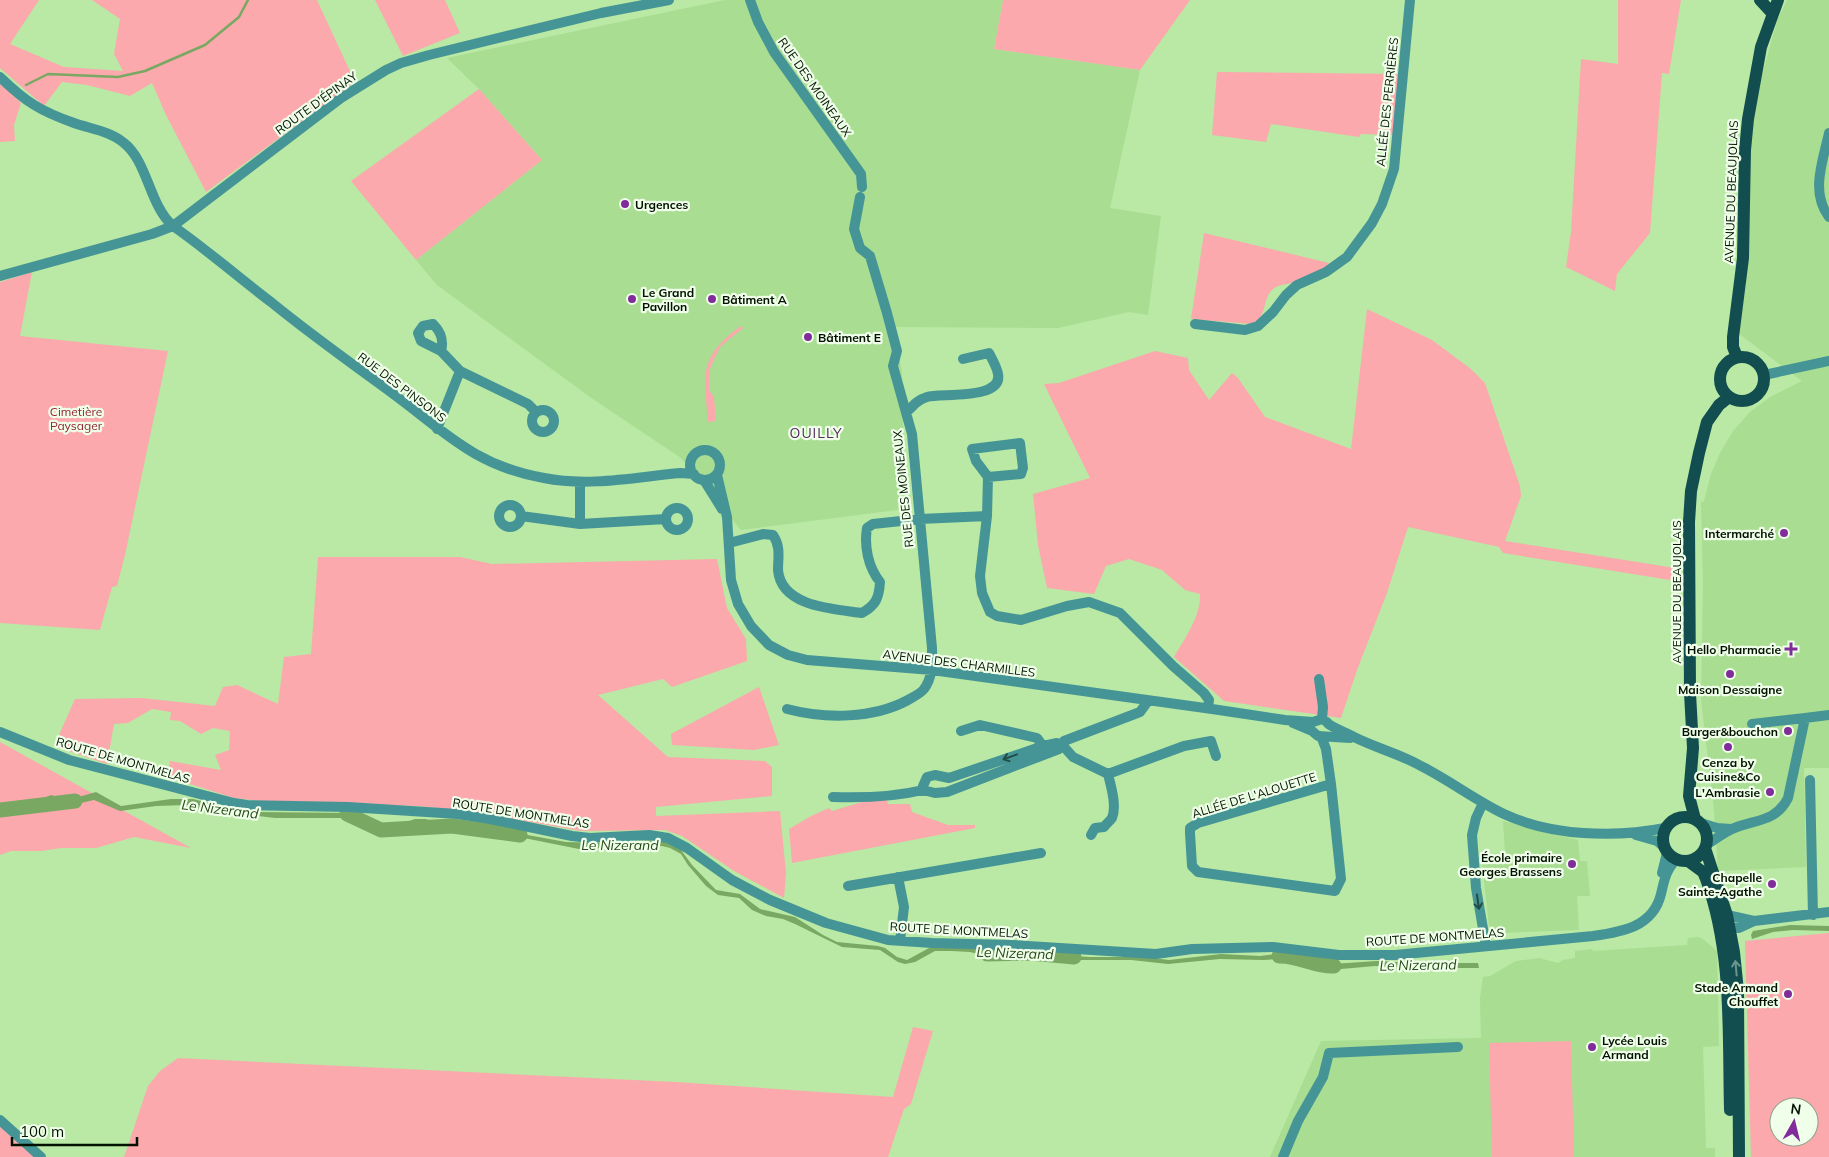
<svg xmlns="http://www.w3.org/2000/svg" width="1829" height="1157" font-family="Mulish,sans-serif">
	<style>
		.built { fill: #a9dd92 }
		.green { fill: #fba9ad; fill-rule: evenodd }
		.water { fill: #78a862 }
		.lines { fill: none; stroke-linecap: round; stroke-linejoin: round }
		.stream { stroke: #78a862; stroke-width: 2.5 }
		.river { stroke: #78a862; stroke-width: 15 }
		.minor { stroke: #469596; stroke-width: 10 }
		.major { stroke: #124e4f; stroke-width: 12 }
		.oneway { stroke: #214d44 }
		.oneway2 { stroke: #6b958d }
		.poi-dot { fill: #802c9b; stroke: #f0ffea; stroke-width: 2 }
		.labels { text-anchor: middle; dominant-baseline: central; stroke-width: 4.5; stroke-linejoin: round; paint-order: stroke }
		.street-label { font-size: 12px; fill: #031200; stroke: #f0ffea }
		.poi-label { font-size: 12px; font-weight: bold; fill: #031200; stroke: #f0ffea; text-anchor: end }
		.park-label { font-size: 12px; fill: #912536; stroke: #f0ffea }
		.neighbourhood-label { font-size: 14px; letter-spacing: 1px; fill: #552d63; stroke: #f0ffea }
		.water-label { font-size: 14px; font-style: italic; fill: #284918; stroke: #f0ffea }
	</style>
	<rect width="100%" height="100%" fill="#b9e9a4"/>
	<path class="built" d="M725,0H1003L994,49L1140,70L1110,208L1161,216L1148,315L1129,312L1058,328L893,327L902,372L905,509L741,530L681,458L590,397L437,285L416,260L542,160L479,89L447,58Z
		M1787,0H1829V768H1804L1806,867L1718,871L1714,811L1701,699L1703,584L1701,502L1704,501L1711,474L1720,453L1733,431L1750,412L1770,397L1802,381L1738,333L1746,285V150L1757,93L1777,21Z
		M1503,821L1578,840L1580,861H1587L1590,896H1577L1579,930L1501,933L1489,925L1481,855L1505,852Z
		M1699,937L1704,940L1717,951L1719,1046L1703,1047L1706,1148H1715V1157H1270L1321,1041L1481,1038L1480,998L1483,977L1490,976L1516,961L1539,958L1558,963L1563,960L1575,958V951L1592,949L1593,951L1687,945L1688,938Z"/>
	<path class="green" d="M0,0H39L10,44L64,67L123,71L114,54L120,19L92,0H317L355,82L206,192L166,115L152,83L130,96L87,85L62,82L44,106L0,68Z
		M375,0H445L460,33L403,56Z
		M1003,0H1190L1140,70L994,49Z
		M1618,0H1681L1669,74L1662,73L1650,233L1617,274L1615,291L1566,267L1571,232L1581,59L1618,64Z
		M1217,72L1400,74L1393,135L1361,134L1359,137L1271,124L1266,142L1212,135Z
		M0,82L21,103L14,125L15,141L0,142Z
		M479,89L542,160L416,260L351,181Z
		M1204,233L1329,263C1322,273 1307,279 1296,282C1288,284 1280,284 1273,289C1261,300 1269,316 1251,324L1191,319Z
		M32,272L20,336L168,351L125,555L117,586L112,587L100,630L0,623V282Z
		M1367,309L1432,340L1471,369L1485,383L1520,486L1521,496L1505,541L1675,568L1676,581L1503,553L1499,547L1408,527L1387,593L1357,670L1341,718L1224,701L1174,657C1185,638 1201,616 1200,594L1185,590L1162,570L1129,559L1106,566L1094,594L1047,588L1038,545L1033,494L1090,478L1044,384L1059,383L1155,351L1188,358L1189,370L1209,400L1232,373L1238,378L1265,417L1351,449Z
		M741,326L743,328L721,346L714,359L709,372V390L714,397L716,421L708,422C704,374 698,357 741,326Z
		M318,557H460L492,564L717,559L727,608L746,639L747,661L672,687L663,679L598,695L668,757L765,761L772,767V796L656,807V816L780,811L786,873L784,898L734,871L682,836L665,830L581,831L475,812L417,806L270,802L234,798L168,777L170,761L221,770L215,755L229,750L230,731L213,728L201,734L180,721L170,720L171,712L152,709L128,723L114,724L107,764L54,746L75,699L142,698L215,706L223,687L237,685L278,704L284,657L311,654Z
		M759,687L779,745L754,750L672,745L671,734Z
		M0,742L191,848L134,837L96,848H61L41,851H11L0,855Z
		M887,800L888,804H910L912,812L948,825H975V828L792,863L789,829L811,816L829,808L832,811L865,801Z
		M1829,933V1157H1751L1745,941ZM1779,1107H1809V1137H1779Z
		M913,1027L933,1031L911,1104L904,1109L888,1157H124L148,1086L160,1071L178,1058L676,1082L893,1097Z
		M1571,1041L1574,1157H1492L1489,1043Z
		M0,1126L35,1157H0Z"/>
	<path class="water" d="M96,792L121,806L171,799H193L247,812L351,813L372,825L378,827L394,826L415,819H425L460,827L481,825L499,832H511L566,842L604,843L647,840L666,842L681,850L692,865L716,890L740,894L760,909L795,917L823,935L837,942L878,946L885,948L897,957L907,960L929,948H973L990,953L1009,949L1052,951L1073,956L1089,957H1144L1169,960L1221,954L1260,956L1286,953L1313,957L1324,963L1332,964L1377,961L1396,962L1440,961L1452,963H1478L1479,968H1454L1426,965L1396,967L1375,966L1341,969L1325,968L1309,960L1292,958L1263,960L1220,959L1168,964L1131,960H1077L1066,959L1054,955L1032,953L1006,954L990,957L970,952L952,951H935L915,962L905,964L898,962L880,950L842,947L795,924L783,919L766,916L752,910L739,898L718,895L706,886L688,865L681,854L670,848L662,846L579,849L519,837L495,835L484,830L462,829L442,825L424,823L391,833H378L367,829L352,819L346,818H275L223,812L208,814L194,806L186,805L156,806L120,811L94,800L68,806L48,804L0,813V806L3,805L39,800L51,795L68,800Z
		M1790,925L1829,926V931L1793,930L1773,932L1752,939L1751,935L1753,931Z"/>
	<g class="lines">
		<path class="stream" d="M26,85L48,74L118,77L145,71L205,45L239,17L248,0"/>
		<path class="river" d="M0,810L75,801
			M347,814L381,830L452,826L520,835
			M987,954L1030,953L1074,957
			M1279,956C1298,955 1315,967 1334,966"/>
		<path class="minor" d="M750,0L758,22L774,52L861,174L862,187
			M0,77C26,102 40,111 74,123C91,129 110,131 124,143C148,162 149,205 173,226C206,249 238,277 271,302C310,334 351,363 392,393C445,432 475,466 544,478C589,487 636,477 680,473L694,474
			M1829,133C1823,161 1810,192 1829,217
			M0,276L152,234L173,226L341,98L386,70L401,63L429,55L601,13L669,0
			M1195,324L1245,330L1258,326L1273,312L1286,295L1297,285L1326,272L1347,257L1372,223L1382,204L1394,169L1410,0
			M441,351C444,340 441,332 433,324L423,326L418,333L421,341L441,351L460,371L528,404L536,412
			M1764,375L1829,361
			M532 421a11 11 0 1 1 22 0a11 11 0 1 1-22 0Z
			M906,413C913,406 917,400 927,397C941,393 1003,400 998,374C997,367 992,359 989,353L963,359
			M437,429L460,371
			M690 465a15 15 0 1 1 30 0a15 15 0 1 1-30 0Z
			M717,475L727,517L731,580L738,604L751,626L769,645L788,655L807,660L932,670L1212,709L1285,720L1313,722L1322,719C1326,720 1327,723 1330,725C1338,730 1347,733 1354,737C1376,748 1400,754 1421,766C1449,780 1475,800 1504,814C1551,836 1615,838 1665,828
			M988,477L1021,474L1023,468L1020,443L972,449L976,461L988,477L987,516L980,576L982,593L990,612L997,616L1021,620L1067,606L1089,602L1120,613L1173,666L1204,693L1209,700L1208,708
			M704,480L722,509
			M499 516a11 11 0 1 1 22 0a11 11 0 1 1-22 0Z
			M666 519a11 11 0 1 1 22 0a11 11 0 1 1-22 0Z
			M521,516L580,524V482
			M580,524L666,519
			M729,543L763,534L773,535C781,547 778,557 778,570C781,607 834,609 862,613C876,605 879,598 880,582C868,567 864,546 867,528L873,524L920,519L987,516
			M1319,679L1323,707L1322,719
			M787,709C825,719 873,719 908,700C913,697 920,694 924,689C933,677 932,663 932,648L912,434L893,366L897,351L887,313L870,256L860,248L854,229L860,197
			M1293,723L1312,731L1318,736L1350,738
			M1752,724L1805,718
			M961,731L980,725L1037,738L1043,746
			M0,732L69,760L234,803L247,805L348,807L458,814L490,819L572,836L590,838L649,835L668,838L687,848L732,880L770,900L826,923L888,940L932,943L1012,945L1156,954L1192,949L1273,947L1339,955H1395L1593,936C1622,932 1653,927 1661,894C1664,881 1666,869 1677,859
			M1321,736L1326,749L1331,784L1341,879L1335,891L1198,872L1192,866L1190,833V828L1198,823L1331,784
			M1064,741L1140,712L1148,701
			M1057,743L1043,746L949,778L935,775L927,777L923,786V790L935,793L947,792L1059,749
			M1065,748L1073,757L1108,774C1111,786 1117,806 1112,818C1110,821 1106,824 1104,827L1095,828L1091,835
			M1108,774L1184,746L1211,741L1216,756
			M1810,780L1813,915
			M833,797C863,798 894,797 923,790
			M1483,803L1476,818L1472,835L1476,888L1486,946
			M1701,823L1717,828L1731,829
			M1636,835L1657,841L1664,847
			M1706,845C1714,840 1722,834 1730,830C1752,819 1775,824 1788,798L1805,718L1829,715
			M1662,873L1667,853
			M898,877L904,907L900,941
			M848,886L1041,853
			M1727,915L1754,921L1829,912
			M1724,927L1739,928L1754,921
			M0,1120L41,1157
			M1283,1157L1298,1121L1323,1077L1329,1053L1458,1047"/>
		<path class="major" d="M1760,0L1772,13
			M1737,357L1733,347V337L1743,258L1745,150L1748,119L1761,47L1778,0
			M1720 379a22 22 0 1 1 44 0a22 22 0 1 1-44 0Z
			M1663 839a22 22 0 1 1 44 0a22 22 0 1 1-44 0Z
			M1695,819L1689,796L1693,748L1690,693L1689,522L1691,491L1699,453L1707,422L1719,405L1729,397
			M1705,848L1727,915L1734,952L1738,991L1739,1157
			M1688,861L1703,872L1706,879C1733,953 1728,1032 1730,1110"/>
	</g>
	<defs><path id="oneway-shaft" d="M-6 0H5M1.5-3L5.5 0L1.5 3" fill="none" stroke-width="1.6" stroke-linecap="round" stroke-linejoin="round" transform="scale(1.25)"/></defs>
	<g class="oneway">
		<use href="#oneway-shaft" transform="translate(1010 757) rotate(160)"/>
		<use href="#oneway-shaft" transform="translate(1478 902) rotate(82)"/>
	</g>
	<use class="oneway2" href="#oneway-shaft" transform="translate(1736 968) rotate(-95)"/>
	<g class="poi-dot">
		<circle cx="625" cy="204" r="5"/>
		<circle cx="632" cy="299" r="5"/>
		<circle cx="712" cy="299" r="5"/>
		<circle cx="808" cy="337" r="5"/>
		<circle cx="1784" cy="533" r="5"/>
		<path d="M1788.5 641.5h5v5h5v5h-5v5h-5v-5h-5v-5h5z"/>
		<circle cx="1730" cy="674" r="5"/>
		<circle cx="1788" cy="731" r="5"/>
		<circle cx="1728" cy="747" r="5"/>
		<circle cx="1770" cy="792" r="5"/>
		<circle cx="1572" cy="864" r="5"/>
		<circle cx="1772" cy="884" r="5"/>
		<circle cx="1788" cy="994" r="5"/>
		<circle cx="1592" cy="1047" r="5"/>
	</g>
	<g class="labels">
		<g class="street-label">
			<text transform="translate(815 87) rotate(55)">RUE DES MOINEAUX</text>
			<text transform="translate(1387 102) rotate(-84)">ALLÉE DES PERRIÈRES</text>
			<text transform="translate(316 103) rotate(-36)">ROUTE D'ÉPINAY</text>
			<text transform="translate(1731 192) rotate(-88)">AVENUE DU BEAUJOLAIS</text>
			<text transform="translate(402 387) rotate(37)">RUE DES PINSONS</text>
			<text transform="translate(903 489) rotate(-96)">RUE DES MOINEAUX</text>
			<text transform="translate(1676 592) rotate(-90)">AVENUE DU BEAUJOLAIS</text>
			<text transform="translate(959 663) rotate(7)">AVENUE DES CHARMILLES</text>
			<text transform="translate(123 760) rotate(16)">ROUTE DE MONTMELAS</text>
			<text transform="translate(1254 795) rotate(-17)">ALLÉE DE L'ALOUETTE</text>
			<text transform="translate(521 813) rotate(9)">ROUTE DE MONTMELAS</text>
			<text transform="translate(959 930) rotate(3)">ROUTE DE MONTMELAS</text>
			<text transform="translate(1435 937) rotate(-4)">ROUTE DE MONTMELAS</text>
		</g>
		<g class="poi-label">
			<text x="635" y="204" text-anchor="start">Urgences</text>
			<text x="642" y="292" text-anchor="start">Le Grand<tspan x="642" dy="14">Pavillon</tspan></text>
			<text x="722" y="299" text-anchor="start">Bâtiment A</text>
			<text x="818" y="337" text-anchor="start">Bâtiment E</text>
			<text x="1774" y="533">Intermarché</text>
			<text x="1781" y="649">Hello Pharmacie</text>
			<text x="1730" y="689" text-anchor="middle">Maison Dessaigne</text>
			<text x="1778" y="731">Burger&amp;bouchon</text>
			<text x="1728" y="762" text-anchor="middle">Cenza by<tspan x="1728" dy="14">Cuisine&amp;Co</tspan></text>
			<text x="1760" y="792">L'Ambrasie</text>
			<text x="1562" y="857">École primaire<tspan x="1562" dy="14">Georges Brassens</tspan></text>
			<text x="1762" y="877">Chapelle<tspan x="1762" dy="14">Sainte-Agathe</tspan></text>
			<text x="1778" y="987">Stade Armand<tspan x="1778" dy="14">Chouffet</tspan></text>
			<text x="1602" y="1040" text-anchor="start">Lycée Louis<tspan x="1602" dy="14">Armand</tspan></text>
		</g>
		<g class="park-label">
			<text x="76" y="411">Cimetière<tspan x="76" dy="14">Paysager</tspan></text>
		</g>
		<g class="neighbourhood-label">
			<text x="816" y="433">OUILLY</text>
		</g>
		<g class="water-label">
			<text transform="translate(220 809) rotate(7)">Le Nizerand</text>
			<text x="620" y="845">Le Nizerand</text>
			<text transform="translate(1015 953) rotate(2)">Le Nizerand</text>
			<text transform="translate(1418 965) rotate(-1)">Le Nizerand</text>
		</g>
	</g>
	<g transform="translate(1794 1122) rotate(8)"><circle r="24" fill="#f0ffea" stroke="#91a08c"/>
	<path d="M0-4L9 19L0 12L-9 19Z" fill="#802c9b"/>
	<text y="-8" font-size="14" font-weight="bold" text-anchor="middle" fill="#031200">N</text>
	</g>
	<path d="M12 1137v8h125v-8" fill="none" stroke="#031200" stroke-width="2.5"/>
	<text x="20" y="1137" font-size="15" fill="#031200" stroke="#f0ffea" stroke-width="4" paint-order="stroke">100 m</text>
</svg>
